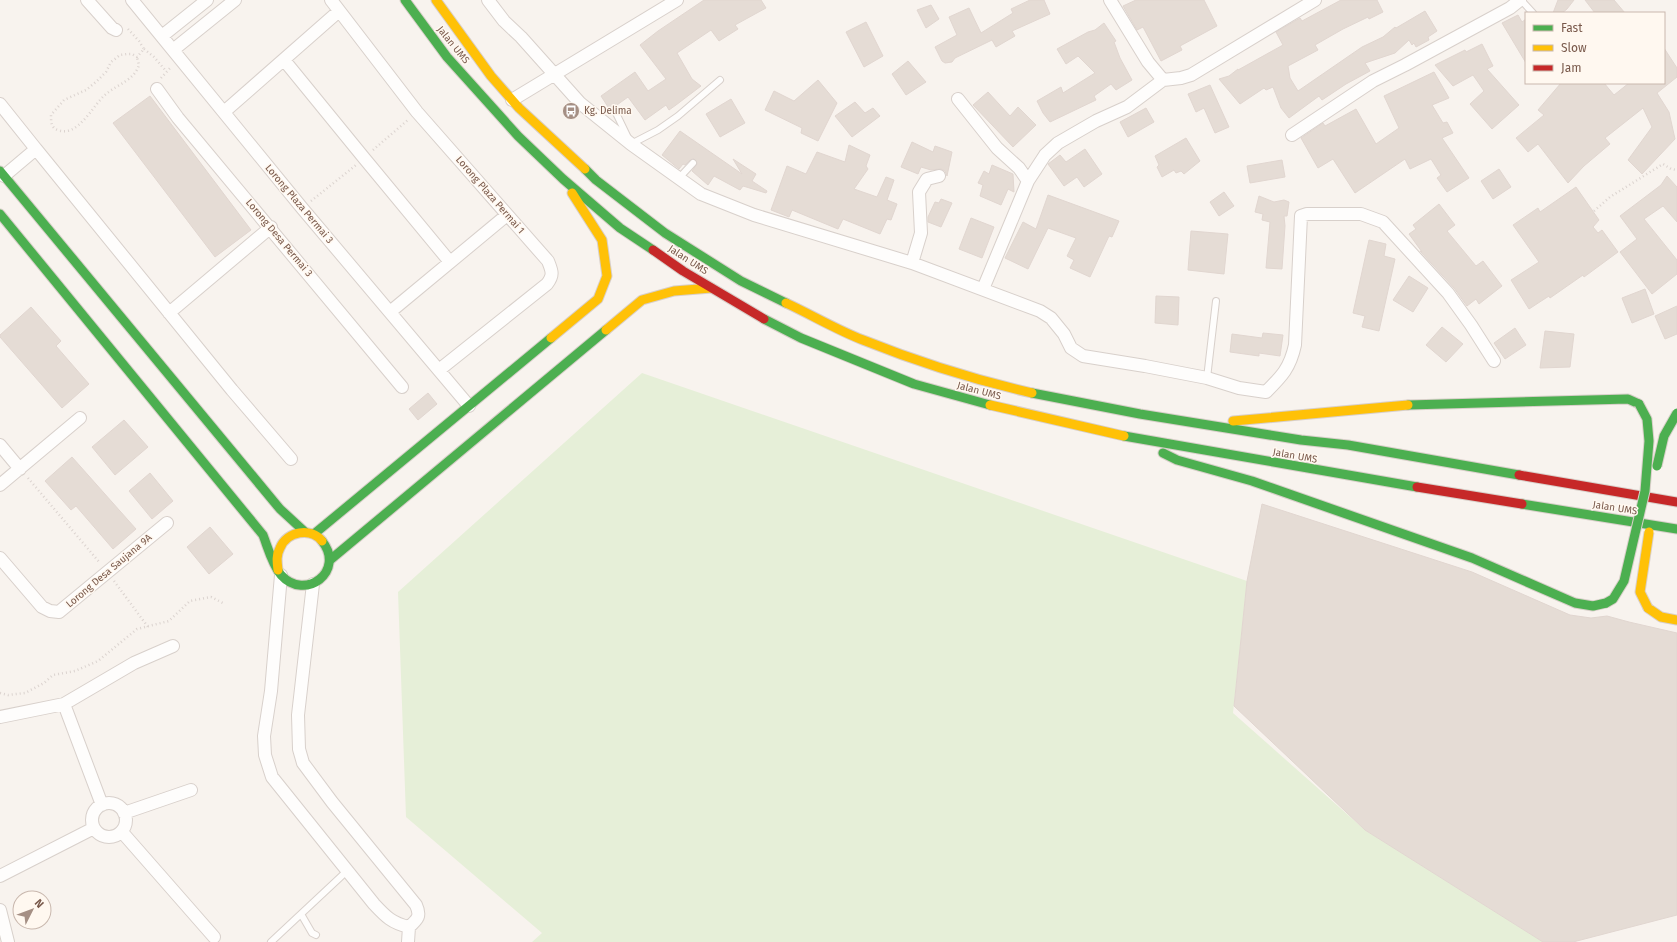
<svg xmlns="http://www.w3.org/2000/svg" width="1677" height="942" font-family="'Fira Sans',sans-serif">
	<style>
		.green { fill: #e6efd8 }
		.building { fill: #e5dcd5; stroke: #e1d6d0 }
		.lines { fill: none; stroke-linecap: round; stroke-linejoin: round }
		.lane-casing { stroke: #d8d0cb; stroke-width: 8 }
		.street-casing { stroke: #d8d0cb; stroke-width: 14 }
		.fast-casing { stroke: #d8cfc9; stroke-width: 11 }
		.slow-casing { stroke: #d8cfc9; stroke-width: 11 }
		.jam-casing { stroke: #d8cfc9; stroke-width: 11 }
		.path { stroke: #dbd3cf; stroke-width: 2.5; stroke-dasharray: 1 3; stroke-linecap: butt }
		.lane { stroke: #fefdfc; stroke-width: 6 }
		.street { stroke: #fefdfc; stroke-width: 12 }
		.fast { stroke: #4caf50; stroke-width: 9 }
		.slow { stroke: #ffc107; stroke-width: 9 }
		.jam { stroke: #c62828; stroke-width: 9 }
		.fast-bridge-casing { stroke: #dad0ca; stroke-width: 11; stroke-linecap: butt }
		.slow-bridge-casing { stroke: #dad0ca; stroke-width: 11; stroke-linecap: butt }
		.fast-bridge { stroke: #4caf50; stroke-width: 9 }
		.slow-bridge { stroke: #ffc107; stroke-width: 9 }
		.labels { text-anchor: middle; dominant-baseline: central; stroke-width: 3; stroke-linejoin: round; paint-order: stroke }
		.street-label { font-size: 10px; fill: #79594b; stroke: #fff8f0 }
		.poi-label { font-size: 10px; fill: #79594b; stroke: #fff8f0; text-anchor: start }
	</style>
	<rect width="100%" height="100%" fill="#f8f3ee"/>
	<path class="green" d="M642,373L1247,581L1233,713L1365,830L1543,942H532L542,933L406,817L398,592Z"/>
	<path class="building" d="M704,0H761L766,8L735,25L738,29L719,41L711,30L677,53L692,79L701,86L676,105L669,110L666,105L645,120L628,97L610,110L601,96L635,72L648,91L666,79L640,45L658,31Z
		M1030,0H1044L1050,14L1012,31L1015,36L996,47L992,40L955,58L952,62L945,63L942,61L935,47L957,35L949,17L969,8L981,33L1013,13L1011,9Z
		M1136,0H1204L1217,26L1180,46L1182,50L1161,61L1143,27L1137,30L1123,6Z
		M1341,0H1377L1383,12L1369,19L1368,17L1343,29L1315,45L1318,50L1288,66L1290,78L1298,91L1362,47L1383,37L1395,27L1396,28L1425,11L1437,31L1428,37L1429,40L1416,47L1414,43L1412,45L1409,40L1395,53L1365,63L1370,71L1346,84L1322,100L1319,96L1289,118L1281,108L1273,87L1266,90L1264,88L1240,104L1219,79L1229,76L1238,69V70L1283,45L1276,32L1300,18L1302,21Z
		M1558,0H1574L1567,9L1562,13H1553Z
		M1585,0H1614L1625,13H1595Z
		M931,5L939,19L926,28L917,10Z
		M1518,15L1522,22L1526,19V63L1502,23Z
		M866,22L883,56L864,67L846,32Z
		M1104,23L1116,41L1114,42L1120,58L1132,80L1116,90L1111,84L1094,96L1096,100L1050,122L1043,113L1037,101L1061,87L1063,93L1095,73L1078,56L1066,64L1057,49L1088,32L1095,30Z
		M1482,44L1493,66L1487,69L1519,105L1492,129L1470,104L1484,91L1473,75L1453,86L1435,65L1465,50L1466,52Z
		M1664,48L1677,68V77L1657,93L1669,112L1675,139L1642,174L1628,160L1652,127L1643,108L1605,138L1610,144L1584,166L1568,183L1538,144L1528,152L1516,138L1544,115L1538,110L1561,83H1604L1614,95L1629,83H1664Z
		M908,61L926,82L906,95L892,74Z
		M1434,72L1449,98L1432,105L1443,123L1447,122L1453,133L1442,138L1469,178L1447,192L1437,178L1441,175L1431,159L1410,169L1405,159L1355,193L1333,159L1318,168L1301,138L1323,123L1325,126L1356,109L1376,144L1399,128L1384,96Z
		M818,80L837,103L818,141L801,133L802,128L765,110L774,91L794,101Z
		M1210,85L1229,127L1215,133L1204,108L1196,112L1188,94Z
		M988,92L1010,116L1018,107L1036,125L1013,147L973,105Z
		M150,96L251,230L215,257L113,123Z
		M731,99L745,123L720,137L706,114Z
		M855,102L865,113L873,108L880,116L852,137L835,116Z
		M1146,108L1154,122L1128,137L1120,122Z
		M680,131L742,174L733,159L756,174L752,181L767,191L766,193L743,186L740,190L714,176L708,185L692,171L697,164L694,159L690,160L685,165L683,164L679,169L662,155Z
		M1186,138L1200,161L1184,174L1181,171L1176,173L1174,170L1162,177L1157,167L1159,165L1155,156Z
		M912,142L933,152L935,146L952,152L947,176L945,171L941,169L931,170L921,167L918,174L901,167Z
		M849,145L870,155L866,166L868,169L854,189L877,197L886,177L894,180L887,200L897,204L891,220L887,219L880,234L843,219L838,229L792,210L789,217L771,210L787,166L806,174L817,152L845,162Z
		M1085,149L1102,174L1084,187L1077,177L1064,186L1048,164L1060,155L1066,162Z
		M1282,160L1285,177L1250,183L1247,166Z
		M992,165L1013,174L1014,192L1008,189L1001,205L980,196L983,185L978,183L984,171L989,174Z
		M1499,169L1511,187L1493,199L1481,181Z
		M1667,176L1677,187V222L1663,206L1644,219L1677,260V274L1652,294L1620,252L1637,239L1620,216L1661,185Z
		M1576,187L1599,220L1593,227L1598,233L1602,230L1618,252L1584,277L1583,275L1550,298L1549,296L1529,309L1511,280L1539,262L1513,225L1538,208L1540,212Z
		M1224,192L1234,206L1219,216L1210,202Z
		M1048,195L1119,221L1112,237L1109,236L1090,277L1070,268L1074,260L1067,256L1076,238L1048,228L1028,269L1005,258L1023,222L1036,229Z
		M1259,196L1274,202L1284,200L1289,202L1287,216H1284L1285,226L1282,269L1266,268L1270,222L1262,220L1263,214L1255,212Z
		M941,199L952,203L941,227L928,222V217L935,202L939,203Z
		M1439,204L1455,225L1447,231L1476,266L1483,261L1502,286L1479,304L1476,299L1467,306L1454,288L1420,251L1422,252L1409,234L1416,229L1413,225Z
		M971,218L994,227L982,258L959,249Z
		M1191,231L1228,234L1224,274L1188,270Z
		M1369,240L1386,244L1384,256L1395,259L1379,331L1362,327L1365,316L1353,313Z
		M1409,276L1428,288L1413,312L1393,300Z
		M1645,289L1654,314L1632,323L1622,298Z
		M1156,296L1179,297L1178,325L1155,323Z
		M1677,306V334L1665,339L1655,316Z
		M31,307L61,341L56,346L89,384L62,408L0,337V335Z
		M1442,327L1463,344L1446,362L1426,345Z
		M1515,328L1526,345L1505,359L1494,343Z
		M1545,331L1574,334L1570,367L1540,368Z
		M1263,333L1283,335L1280,356L1259,353V356L1230,352L1232,334L1262,338Z
		M428,393L437,404L418,420L409,409Z
		M124,420L148,447L115,475L92,447Z
		M72,457L136,529L113,549L76,506L71,510L45,481Z
		M150,473L173,501L152,519L129,491Z
		M1262,504L1472,572L1570,615L1591,618L1607,616L1629,622L1677,633V915L1573,942H1543L1365,830L1234,706L1247,581Z
		M210,527L233,554L209,574L187,547Z"/>
	<g class="lines">
		<g class="lane-casing">
			<path id="lane" d="M1521,0L1533,13
				M616,113L631,144L658,130L678,116L720,80
				M679,178L693,163
				M1207,378L1216,301
				M301,914L312,933L316,935
				M271,942L348,870"/>
		</g>
		<g class="street-casing">
			<path id="street" d="M87,0L112,28L116,30
				M132,0L302,208L469,406
				M331,0L417,112L548,261C552,271 554,275 547,284L439,370
				M488,0L504,21L521,37L580,103L631,144L701,194L754,215L912,263L1040,311L1051,318L1064,334L1071,348L1083,356L1145,366L1207,378L1239,388L1266,392C1282,376 1290,368 1295,345L1301,216L1307,214H1361L1383,222L1448,293L1471,325L1494,361
				M162,36L207,0
				M173,50L235,0
				M284,60L364,158L450,262
				M1163,80L1181,78L1191,75L1315,0
				M157,89L178,118L402,387
				M958,99L997,148L1019,168L1028,181
				M512,100L677,0
				M0,104L36,149L4,176
				M224,112L339,11
				M1292,135L1373,81L1405,65L1510,8L1520,0
				M36,149L232,390L291,459
				M912,263L921,233L919,192L927,179L939,176
				M983,289L1028,181L1045,155L1058,143L1096,121L1127,107L1163,80L1148,62L1110,0
				M390,312L507,215
				M169,313L271,227
				M0,445L20,469
				M0,485L80,418
				M0,558L42,607L50,611L59,612L167,523
				M281,575L271,691L264,736L265,755L272,777L374,904C386,917 392,923 409,927
				M313,584L298,715L299,749L303,763L332,802L416,905C421,916 418,919 409,927L408,942
				M0,717L64,704
				M92 820a17 17 0 1 1 34 0a17 17 0 1 1-34 0Z
				M102,805L64,704L134,663L173,646
				M124,813L191,790
				M122,832L214,937
				M0,876L94,828
				M0,910L8,942"/>
		</g>
		<g class="fast-casing">
			<path id="fast" d="M405,0L447,57L518,136L563,179L620,228L653,250
				M585,169L596,180L665,233L741,281L786,303
				M0,171L280,509L305,532
				M0,214L263,535C268,548 272,564 281,575C305,602 346,571 322,541
				M764,319L801,338L914,384L990,405
				M1032,393L1140,414L1301,440L1348,445L1519,475
				M1408,405L1628,399L1639,404
				M1124,436L1417,487
				M1163,453L1177,460L1252,481L1472,558L1575,603L1593,606L1606,603
				M1522,504L1677,529
				M314,534L551,338
				M330,560L606,330"/>
		</g>
		<g class="slow-casing">
			<path id="slow" d="M436,0L491,76L519,108L585,169
				M786,303C812,315 837,330 863,340C918,362 975,380 1032,393
				M606,330L642,300L674,291L711,288
				M551,338L598,299L607,276L602,240L572,193
				M990,405L1124,436
				M1233,421L1408,405
				M278,570C277,562 276,555 280,548C287,531 311,527 322,541
				M1648,608L1661,617L1677,620"/>
		</g>
		<g class="jam-casing">
			<path id="jam" d="M653,250L683,271L764,319
				M1519,475L1677,502
				M1417,487L1522,504"/>
		</g>
		<path class="path" d="M128,29L139,41L144,49L137,57L132,54H127L120,55L115,59L111,62L106,72L97,81L86,90L64,100L51,115C51,122 51,128 58,130C78,138 93,105 105,95C117,84 134,81 139,65L137,57
			M144,49L154,57L166,71
			M161,78L171,67
			M373,150L409,119
			M311,201L356,165
			M1594,211L1610,197L1663,164L1671,169L1677,170
			M28,478L100,563
			M114,581L148,627
			M0,693L8,695L25,693L44,683L53,675L75,671L98,661L137,629L169,621L190,601L211,597L225,604"/>
		<use href="#lane" class="lane"/>
		<use href="#street" class="street"/>
		<use href="#fast" class="fast"/>
		<use href="#slow" class="slow"/>
		<use href="#jam" class="jam"/>
		<g class="fast-bridge-casing">
			<path id="fast-bridge" d="M1657,466L1664,436L1677,413
				M1606,603L1613,599L1624,581L1645,491L1649,441L1647,419L1639,404"/>
		</g>
		<g class="slow-bridge-casing">
			<path id="slow-bridge" d="M1648,608L1640,592L1649,532"/>
		</g>
		<use href="#fast-bridge" class="fast-bridge"/>
		<use href="#slow-bridge" class="slow-bridge"/>
	</g>
	<defs>
		<g id="bus-disc" transform="scale(0.9)"><circle r="9.5" fill="#a58f84" stroke="#fff8f0"/><path d="M-5-6H5V4H4V6H2V4H-2V6H-4V4H-5ZM-3.5-4V0h7V-4ZM-3.5 1.2v1.5H-2V1.2ZM2 1.2v1.5H3.5V1.2Z" fill="#fff"/></g>
	</defs>
	<g fill-rule="evenodd">
		<use href="#bus-disc" x="571" y="111"/>
	</g>
	<g class="labels">
		<g class="street-label">
			<text transform="translate(453 45) rotate(51)">Jalan UMS</text>
			<text transform="translate(490 195) rotate(49)">Lorong Plaza Permai 1</text>
			<text transform="translate(299 204) rotate(50)">Lorong Plaza Permai 3</text>
			<text transform="translate(279 238) rotate(50)">Lorong Desa Permai 3</text>
			<text transform="translate(688 260) rotate(33)">Jalan UMS</text>
			<text transform="translate(979 391) rotate(15)">Jalan UMS</text>
			<text transform="translate(1295 456) rotate(10)">Jalan UMS</text>
			<text transform="translate(1615 508) rotate(9)">Jalan UMS</text>
			<text transform="translate(109 571) rotate(-40)">Lorong Desa Saujana 9A</text>
		</g>
		<g class="poi-label">
			<text x="584" y="111">Kg. Delima</text>
		</g>
	</g>
	<rect x="1525" y="12" width="140" height="72" fill="#fff8f0" stroke="#c9b8ae"/>
	<rect x="1533" y="25" width="20" height="6" fill="#4caf50" stroke="#c9b8ae"/>
	<text x="1561" y="32" font-size="12" fill="#79594b">Fast</text>
	<rect x="1533" y="45" width="20" height="6" fill="#ffc107" stroke="#c9b8ae"/>
	<text x="1561" y="52" font-size="12" fill="#79594b">Slow</text>
	<rect x="1533" y="65" width="20" height="6" fill="#c62828" stroke="#c9b8ae"/>
	<text x="1561" y="72" font-size="12" fill="#79594b">Jam</text>
	<g transform="translate(32 910) rotate(48)"><circle r="19" fill="#fff8f0" stroke="#c9b8ae"/>
	<path d="M0-3L7 15L0 10L-7 15Z" fill="#a58f84"/>
	<text y="-6" font-size="11" font-weight="bold" text-anchor="middle" fill="#79594b">N</text>
	</g>
</svg>
